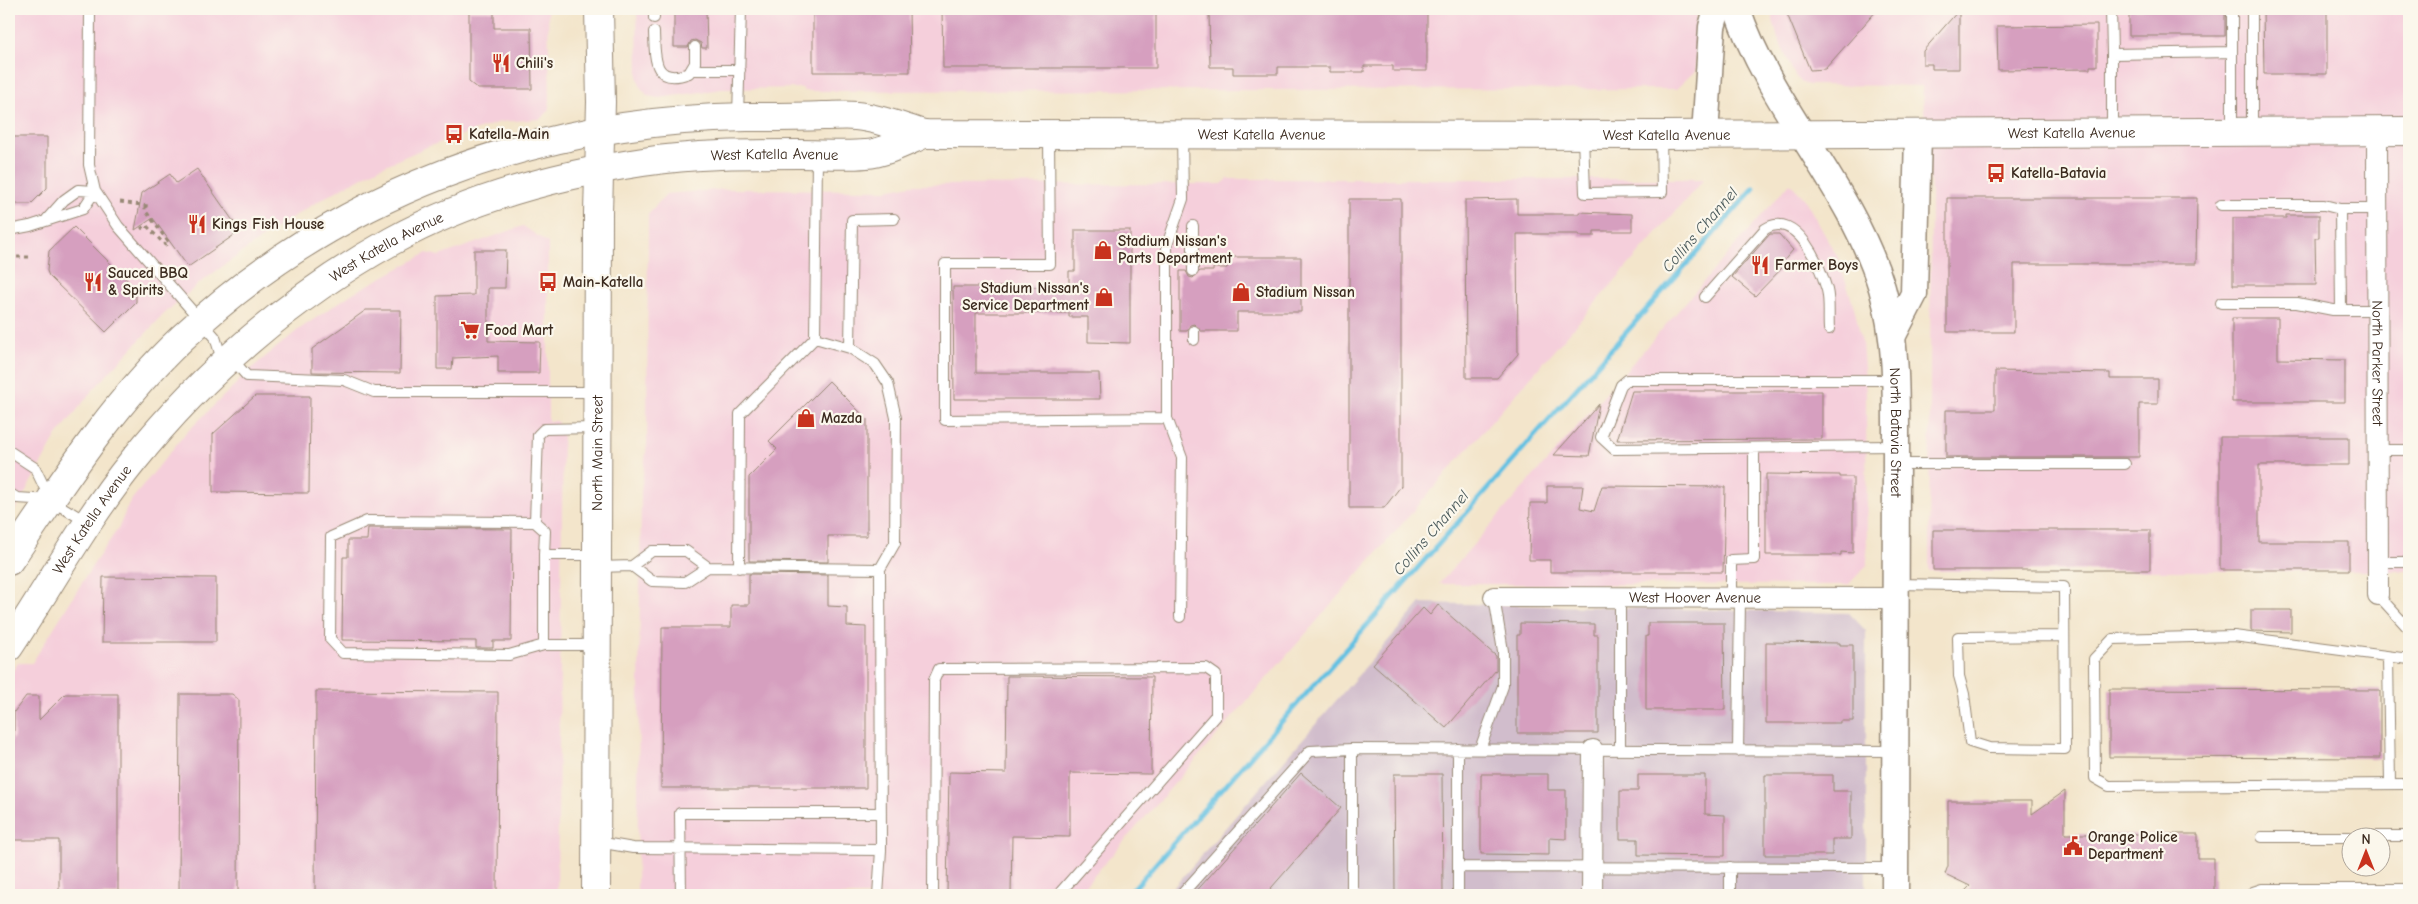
<svg xmlns="http://www.w3.org/2000/svg" width="2418" height="904" font-family="'Comic Neue',sans-serif">
	<style>
		.built { fill: #f5cfdb }
		.industrial { fill: #d1bdcc }
		.lines { fill: none; stroke-linecap: round; stroke-linejoin: round }
		.stream { stroke: #64c1e2; stroke-width: 5 }
		.building { fill: #d69fbf }
		.service-casing { stroke: #978874; stroke-width: 12 }
		.minor-casing { stroke: #978874; stroke-width: 22 }
		.tertiary-casing { stroke: #978874; stroke-width: 29 }
		.secondary-casing { stroke: #978874; stroke-width: 30 }
		.primary-casing { stroke: #978874; stroke-width: 30 }
		.path { stroke: #978874; stroke-width: 3; stroke-dasharray: 4 4; stroke-linecap: butt }
		.service { stroke: #fff; stroke-width: 10 }
		.minor { stroke: #fff; stroke-width: 20 }
		.tertiary { stroke: #fff; stroke-width: 26 }
		.secondary { stroke: #fff; stroke-width: 28 }
		.primary { stroke: #fff; stroke-width: 28 }
		.labels { text-anchor: middle; dominant-baseline: central; stroke-width: 4.5; stroke-linejoin: round; paint-order: stroke }
		.poi-label { font-size: 15px; font-weight: bold; fill: #3b2a1e; stroke: #fbf7ec; text-anchor: start }
		.street-label { font-size: 15px; fill: #3b2a1e; stroke: #fbf7ec }
		.water-label { font-size: 16px; font-style: italic; fill: #475759; stroke: #fbf7ec }
	</style>
	<rect width="100%" height="100%" fill="#fbf7ec"/>
	<filter id="ink" filterUnits="userSpaceOnUse"><feTurbulence type="fractalNoise" baseFrequency=".02" numOctaves="2"/><feDisplacementMap in="SourceGraphic" scale="10" xChannelSelector="R" yChannelSelector="G"/><feConvolveMatrix kernelMatrix="1 2 1 2 8 2 1 2 1" color-interpolation-filters="sRGB"/></filter>
	<filter id="wash" filterUnits="userSpaceOnUse"><feTurbulence type="fractalNoise" baseFrequency=".0096" numOctaves="4" result="noise"/><feDisplacementMap in="SourceGraphic" scale="20" xChannelSelector="R" yChannelSelector="G"/><feGaussianBlur stdDeviation="1.12" result="paint"/><feColorMatrix in="noise" values="0 0 0 0 0 0 0 0 0 0 0 0 0 0 0 0 0 1.4 0 .05"/><feComposite in="paint" operator="in"/></filter>
	<g filter="url(#wash)">
		<rect width="100%" height="100%" fill="#f3e5cb"/>
		<path class="built" d="M9,9H548L550,101L548,112L540,119L500,122L427,147L379,168L322,199L277,227L201,282L164,314L92,391L56,437L9,521Z
			M637,9H1696V70L1676,89L803,91V88L722,89L659,98L648,96L641,88L638,79Z
			M1770,9H2409V571H1929L1931,189L1922,86L1809,85L1802,83L1795,76L1778,39Z
			M1228,179H1704L1077,895H637L641,491L647,444L648,215L666,194L727,189L887,190L911,185L1222,184Z
			M1790,183L1804,198L1838,258L1854,307L1862,342L1866,394L1867,565L1848,585L1439,584Z
			M523,226L548,243V421H557L563,437L557,895H9V677L18,663H32L93,565L119,527L129,503L184,435L253,367L298,330L353,293L427,253L439,256Z"/>
		<path class="industrial" d="M1421,603L1849,613L1866,631V895H1167Z"/>
		<g class="lines">
			<path class="stream" d="M1128,895L1754,188"/>
		</g>
		<g id="blocks">
			<path class="building" d="M674,9H706L707,48H702L701,43L695,40L691,41L688,47H674Z
				M813,9H909L910,72H813Z
				M942,9H1156V68H943Z
				M1209,9H1427V71H1393V66H1364V72H1330V67H1278V74H1233V67H1210Z
				M1785,9H1878L1825,69L1810,70Z
				M2129,9H2225V36H2129Z
				M2263,9H2327V74H2264Z
				M1959,10V69H1932V64H1923V51Z
				M469,11H494V28H531L532,89H478L469,82Z
				M2097,25V66H2090V69L1998,70L1997,26Z
				M9,137H47V188L31,204H9Z
				M197,169L240,231L188,267L153,218L135,230L142,193L170,174L176,183Z
				M1947,198H2197L2196,264H2014V332H1947Z
				M1349,199H1401V486L1384,508H1349Z
				M1517,199V214H1579V212L1632,214V231H1594V236H1579V234H1517L1518,354L1497,378H1466L1465,200Z
				M2286,215H2319V238H2315L2316,285H2233V218H2286Z
				M74,227L136,289V302L106,332L49,276L47,271L49,251Z
				M1075,230H1130V343L1088,342V317H1069V313H976V373H1099L1100,399H954L953,287H1069V271H1075Z
				M1770,234H1779L1793,250L1781,264L1784,266L1755,296L1732,277Z
				M474,250H506L505,288H488V341L540,342L539,373H498V356L453,358L452,369H437V296L474,295Z
				M1227,257H1301V312H1237V331H1201L1194,324L1190,325L1187,331H1180V271H1186L1189,277L1193,278L1200,271H1213V268H1227Z
				M366,310H401L400,373L312,372V349Z
				M2232,318H2278V359L2345,360V402H2232Z
				M1995,371L2110,373V379H2158V404H2139V457H1946V410H1995Z
				M829,381L867,419V536H828V562L749,561V477L777,449L769,441Z
				M1632,391H1822V439L1617,440Z
				M255,396H310L309,493L213,492V434Z
				M1599,404L1589,456L1554,455Z
				M2220,437H2349V465H2259V542H2349V570H2220Z
				M1766,474L1840,475V477H1853V553L1841,552V555H1766Z
				M1547,486H1583L1580,508L1594,511L1602,486L1725,487L1723,572H1550V560H1529L1530,503H1547Z
				M368,528L512,529L511,641H493V648H476V641L342,640L343,557H348V540H367Z
				M1933,530H2150V570H1933Z
				M749,574L828,575V606L847,607V626L866,627V788H661L662,627H731V605H749Z
				M103,577L216,578V642H102Z
				M1438,605L1496,656V670L1446,728L1373,664L1423,608L1430,615Z
				M2251,610H2291V632L2251,631Z
				M1520,623L1594,624V635H1598V733H1517V635H1520Z
				M1648,623H1724L1725,710H1646V636H1648Z
				M1766,642L1840,643V645H1853V721H1840V723H1766Z
				M1007,676L1152,677L1151,774L1070,773V837L1012,836L1011,895H947L949,772L1006,773Z
				M2109,689L2380,690V758L2109,757Z
				M316,691L498,692L497,895H315Z
				M65,694H118V895H59V840H9V743L14,737V712L26,696H39V720Z
				M180,694H232L239,700L238,895H179Z
				M1301,773L1341,808L1265,895H1193Z
				M1394,774H1442L1443,895H1395Z
				M1481,774H1548V790H1566V839L1549,838V855L1481,854Z
				M1638,775H1705V814L1725,815V856L1638,855V839H1620V791H1638Z
				M1765,775H1833V791H1851V839H1832V855H1765Z
				M2065,791V834H2198V858H2214V895H1961L1970,886L1945,874L1948,866V801H2032V814Z"/>
		</g>
	</g>
	<g filter="url(#ink)">
		<use href="#blocks" fill-opacity="0" stroke="#978874" stroke-width="1"/>
		<g class="lines">
			<g class="service-casing">
				<path id="service" d="M90,9L89,165L95,191L118,226L215,337L223,363
					M654,9V18
					M2111,9L2112,54
					M2232,9V131
					M654,32C655,58 653,86 689,73L695,63V47
					M691,70H740
					M738,116L741,9
					M2252,131V9
					M2112,133V54L2232,52
					M1049,135L1050,264H945V420L1167,418
					M1583,136L1585,193L1662,192L1661,136
					M2221,205H2324L2340,209
					M47,219L64,200L78,190L95,191
					M1193,226V271
					M9,230L30,226L83,209L95,191
					M1705,297L1765,229C1797,209 1820,266 1827,290C1830,302 1828,317 1829,329
					M2221,303H2297L2333,310H2377
					M2341,310L2340,209H2377
					M1194,331V340
					M815,338L817,157
					M850,348L852,220L894,219
					M231,358L247,376L344,380L374,392H596
					M1895,380H1627L1621,385L1601,437L1614,449L1895,446
					M2377,450H2409
					M9,451L35,468L49,497
					M1897,464H2125
					M9,493L17,498L50,500L87,522
					M535,522L538,435L544,429L595,428
					M544,555V645H595
					M2378,562H2409
					M632,566L652,551H686L708,567L880,569
					M598,567L632,566L652,581L685,582L708,567
					M739,568L740,414L815,338L850,348L875,364L888,383L896,418L895,543L880,569L881,850
					M1897,584L2064,587L2065,749L1989,748L1970,742L1964,694L1959,676L1958,637L2064,636
					M2378,595L2409,629
					M1731,598V560L1754,559V448
					M1180,617L1182,458L1167,418V245L1183,199L1182,135
					M544,645L509,655L343,653L330,639L331,537L367,521L535,522L545,531L544,555H596
					M2388,657L2390,784
					M2409,659L2234,636L2113,639L2094,659L2095,778L2109,786L2409,784
					M1480,749L1503,686V651L1494,597
					M1620,750V598
					M1738,751L1740,598
					M2358,836H2409
					M2262,837H2350
					M598,842L633,848L881,850L878,895
					M1458,867L1895,868
					M1730,867V895
					M681,895L680,813H881
					M933,895L934,680L939,669L1206,668L1216,675V715L1058,895
					M1181,895L1310,751L1352,749L1895,751
					M1352,895V749
					M1458,895V749
					M2251,895L2253,892L2262,889H2409"/>
			</g>
			<g class="minor-casing">
				<g id="minor">
					<path id="s1" d="M2377,131L2378,595"/>
					<path id="s2" d="M1494,597L1896,598"/>
					<path d="M1592,895L1593,750"/>
				</g>
			</g>
			<g class="tertiary-casing">
				<g id="tertiary">
					<path id="s3" d="M1737,9C1771,109 1851,186 1882,288C1897,340 1896,392 1896,446L1895,895"/>
					<path d="M1705,135L1712,27L1717,9"/>
					<path d="M1893,335L1914,294L1918,134"/>
				</g>
			</g>
			<g class="secondary-casing">
				<g id="secondary">
					<path id="s4" d="M596,895L598,213L601,102L599,9"/>
				</g>
			</g>
			<g class="primary-casing">
				<g id="primary">
					<path id="s5" d="M9,561C62,483 113,403 182,338C337,192 537,120 747,117C773,117 798,117 823,116C834,116 846,115 856,116C879,118 903,128 924,134L1661,135L2409,131"/>
					<path id="s6" d="M9,647C50,585 86,519 133,461C204,372 293,296 392,241C468,199 557,175 643,162C695,154 747,154 799,154C821,154 844,156 866,154C885,153 907,141 924,134"/>
				</g>
			</g>
			<path class="path" d="M120,202L148,206
				M141,229L146,225L165,245L169,243L145,210V205
				M9,257H32"/>
			<use href="#service" class="service"/>
			<use href="#minor" class="minor"/>
			<use href="#tertiary" class="tertiary"/>
			<use href="#secondary" class="secondary"/>
			<use href="#primary" class="primary"/>
		</g>
	</g>
	<defs>
		<g id="restaurant-bare" transform="scale(1.5)"><path d="M-5-6h1v4h1v-4h1v4h1v-4h1v5L-1.5 .5V6h-2V.5L-5-1ZM5-6V6H3V1.5H1.5Q1.5-4 5-6Z" fill="#c8321e" stroke="#fbf7ec" stroke-width="2.5" paint-order="stroke"/></g>
		<g id="bus-bare" transform="scale(1.5)"><path d="M-5-6H5V4H4V6H2V4H-2V6H-4V4H-5ZM-3.5-4V0h7V-4ZM-3.5 1.2v1.5H-2V1.2ZM2 1.2v1.5H3.5V1.2Z" fill="#c8321e" stroke="#fbf7ec" stroke-width="2.5" paint-order="stroke"/></g>
		<g id="shop-bare" transform="scale(1.5)"><path d="M-5-2.5h2.3a2.7 3.5 0 0 1 5.4 0H5L5.5 6h-11ZM-1.5-2.5h3a1.5 2.3 0 0 0-3 0Z" fill="#c8321e" stroke="#fbf7ec" stroke-width="2.5" paint-order="stroke"/></g>
		<g id="supermarket-bare" transform="scale(1.5)"><path d="M-6-5.5h2.5l.6 2H6L4.5 2H-2.5L-4.4-4H-6ZM-1.5 3.2a1.3 1.3 0 1 0 .1 0ZM3 3.2a1.3 1.3 0 1 0 .1 0Z" fill="#c8321e" stroke="#fbf7ec" stroke-width="2.5" paint-order="stroke"/></g>
		<g id="civic-bare" transform="scale(1.5)"><path d="M-.6-6.5H3V-4.5H.6V-3L4-1V1h2V6H-6V1h2V-1L-.6-3ZM-1.2 2.5V6h2.4V2.5Z" fill="#c8321e" stroke="#fbf7ec" stroke-width="2.5" paint-order="stroke"/></g>
	</defs>
	<g fill-rule="evenodd">
		<use href="#restaurant-bare" x="501" y="63"/>
		<use href="#bus-bare" x="454" y="134"/>
		<use href="#bus-bare" x="1996" y="173"/>
		<use href="#restaurant-bare" x="197" y="224"/>
		<use href="#shop-bare" x="1103" y="250"/>
		<use href="#restaurant-bare" x="1760" y="265"/>
		<use href="#restaurant-bare" x="93" y="282"/>
		<use href="#bus-bare" x="548" y="282"/>
		<use href="#shop-bare" x="1241" y="292"/>
		<use href="#shop-bare" x="1104" y="297"/>
		<use href="#supermarket-bare" x="470" y="330"/>
		<use href="#shop-bare" x="806" y="418"/>
		<use href="#civic-bare" x="2073" y="846"/>
	</g>
	<g class="labels">
		<g class="poi-label">
			<text x="516" y="63">Chili's</text>
			<text x="469" y="134">Katella-Main</text>
			<text x="2011" y="173">Katella-Batavia</text>
			<text x="212" y="224">Kings Fish House</text>
			<text x="1118" y="241">Stadium Nissan's<tspan x="1118" dy="17">Parts Department</tspan></text>
			<text x="1775" y="265">Farmer Boys</text>
			<text x="108" y="273">Sauced BBQ<tspan x="108" dy="17">&amp; Spirits</tspan></text>
			<text x="563" y="282">Main-Katella</text>
			<text x="1089" y="288" text-anchor="end">Stadium Nissan's<tspan x="1089" dy="17">Service Department</tspan></text>
			<text x="1256" y="292">Stadium Nissan</text>
			<text x="485" y="330">Food Mart</text>
			<text x="821" y="418">Mazda</text>
			<text x="2088" y="837">Orange Police<tspan x="2088" dy="17">Department</tspan></text>
		</g>
		<g class="street-label">
			<text stroke="none"><textPath href="#s5" startOffset="2231">West Katella Avenue</textPath></text>
			<text stroke="none"><textPath href="#s5" startOffset="1421">West Katella Avenue</textPath></text>
			<text stroke="none"><textPath href="#s5" startOffset="1826">West Katella Avenue</textPath></text>
			<text stroke="none"><textPath href="#s6" startOffset="962">West Katella Avenue</textPath></text>
			<text stroke="none"><textPath href="#s6" startOffset="558">West Katella Avenue</textPath></text>
			<text stroke="none"><textPath href="#s1" startOffset="232">North Parker Street</textPath></text>
			<text stroke="none"><textPath href="#s3" startOffset="461">North Batavia Street</textPath></text>
			<text stroke="none"><textPath href="#s4" startOffset="442">North Main Street</textPath></text>
			<text stroke="none"><textPath href="#s6" startOffset="152">West Katella Avenue</textPath></text>
			<text stroke="none"><textPath href="#s2" startOffset="201">West Hoover Avenue</textPath></text>
		</g>
		<g class="water-label">
			<text transform="translate(1700 230) rotate(-49)">Collins Channel</text>
			<text transform="translate(1431 533) rotate(-49)">Collins Channel</text>
		</g>
	</g>
	<rect width="2418" height="904" fill="none" stroke="#fbf7ec" stroke-width="30"/>
	<g transform="translate(2366 852)"><circle r="24" fill="#fbf7ec" stroke="#aea59a"/>
	<path d="M0-4L9 19L0 12L-9 19Z" fill="#c8321e"/>
	<text y="-8" font-size="14" font-weight="bold" text-anchor="middle" fill="#3b2a1e">N</text>
	</g>
</svg>
